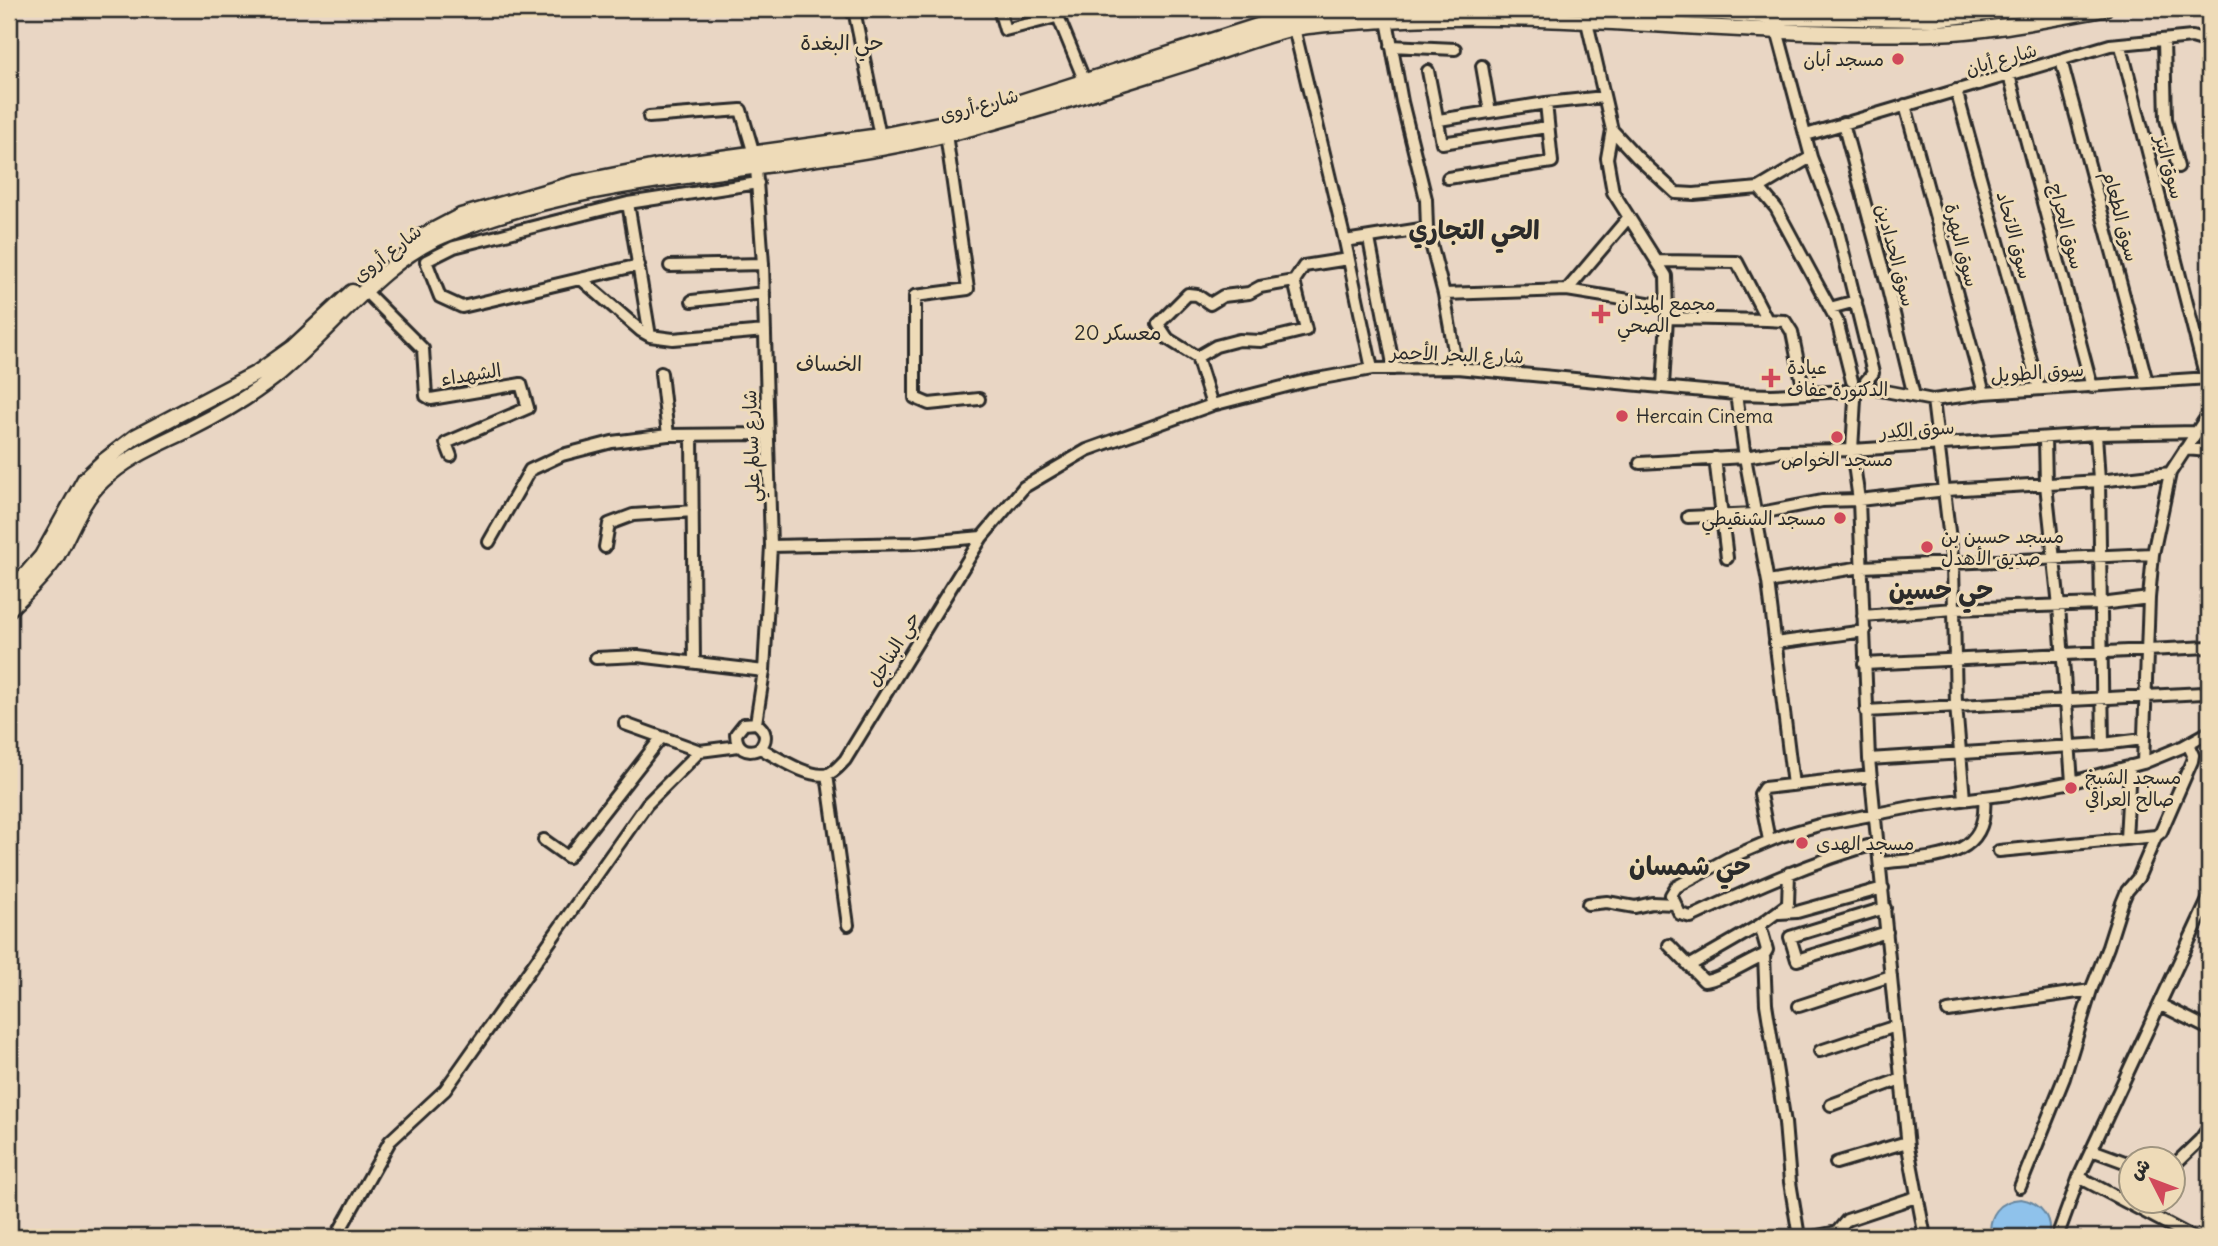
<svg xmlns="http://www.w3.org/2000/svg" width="2218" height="1246" font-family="Delius,'Playpen Sans Arabic',sans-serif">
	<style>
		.water { fill: #8fc2eb; stroke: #67869e; stroke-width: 2 }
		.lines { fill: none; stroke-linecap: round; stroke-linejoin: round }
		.minor-casing { stroke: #2b2b2b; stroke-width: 16 }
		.major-casing { stroke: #2b2b2b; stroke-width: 19 }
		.minor { stroke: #eedbb8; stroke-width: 10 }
		.major { stroke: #eedbb8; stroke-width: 14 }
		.poi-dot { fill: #d1495b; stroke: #eedbb8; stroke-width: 2.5 }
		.labels { text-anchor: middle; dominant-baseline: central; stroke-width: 6; stroke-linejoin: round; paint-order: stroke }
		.poi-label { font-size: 19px; fill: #2b2b2b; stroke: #eedbb8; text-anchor: start }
		.street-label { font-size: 19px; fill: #2b2b2b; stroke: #eedbb8 }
		.neighbourhood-label { font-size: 21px; fill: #2b2b2b; stroke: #eedbb8 }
		.district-label { font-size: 26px; font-weight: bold; fill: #2b2b2b; stroke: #eedbb8 }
	</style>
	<rect width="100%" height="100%" fill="#e9d6c4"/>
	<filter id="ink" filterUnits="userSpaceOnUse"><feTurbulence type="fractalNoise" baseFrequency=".0143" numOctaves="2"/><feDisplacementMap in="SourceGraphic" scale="14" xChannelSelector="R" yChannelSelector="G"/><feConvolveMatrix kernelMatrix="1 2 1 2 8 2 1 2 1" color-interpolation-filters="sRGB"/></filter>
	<g filter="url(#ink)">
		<path class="water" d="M2021,1199C2040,1202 2053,1218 2048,1237H1991C1987,1216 2000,1200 2021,1199Z"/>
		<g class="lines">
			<g class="minor-casing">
				<path id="minor" d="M848,9L855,15L880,136
					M999,9L1005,30L1060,16
					M1055,9L1085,82
					M1387,20L1402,102L1426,199L1427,228
					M1587,22L1612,130L1607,158L1613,192L1666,276L1667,318L1663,386
					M1294,28L1345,241L1372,369
					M1777,30L1811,157L1836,223L1873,373L1866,381
					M2164,41L2166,119L2178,167
					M1391,46L1455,49
					M2121,46L2206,378
					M2061,60L2147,382
					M1482,66L1490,112
					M1428,71L1442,143L1547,127
					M2009,75L2092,387
					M1956,90L2039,389
					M1905,105L1984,393
					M649,117L741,110L754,154
					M1439,120L1546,103L1604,97
					M1843,123L1887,285L1914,396
					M1612,130L1637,157L1676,193L1694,194L1759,188L1811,157
					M946,134L968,289L915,296V398L929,404L979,399
					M1806,135L2110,45L2192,37L2209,42
					M1448,178L1552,162L1546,103
					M1759,188L1776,208L1837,321L1852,381
					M628,203L758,183
					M1369,239L1394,369
					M1345,241L1427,228L1444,294L1457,368
					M1657,261L1737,262L1767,320L1785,321L1792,332L1804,392
					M670,266L763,264
					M581,279L641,331L650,336L628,203L454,247L426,261L440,297L462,307L639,265
					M1567,290L1666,306
					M366,292L423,349L426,396L431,399L521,384L528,408L446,443L451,456
					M1444,294L1567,290L1628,218
					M692,301L764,293
					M1830,308L1856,301
					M1667,318L1767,320
					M650,336L673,339L765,331
					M1197,357L1168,339L1158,324L1188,294L1197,295L1210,304L1223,296L1249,293L1260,287L1294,281
					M661,373L668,435
					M1869,388L1933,400L1984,393L2209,378
					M1736,394L1745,457L1768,582L1793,785
					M1855,399L1852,450L1859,500L1869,759L1908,1147L1925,1237
					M1933,400L1953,564L1956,705L1964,799
					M1212,405L1197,357L1216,346L1239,340L1261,341L1306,330L1294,281L1304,266L1348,259
					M2096,434L2099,481L2103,744
					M692,435L694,662
					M2045,439L2046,485L2059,606L2072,782
					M2185,449L2209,451
					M1715,458L1727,558
					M1640,463L1745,457L1781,451L1852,450L2096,434L2197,432
					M1688,517L1755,514L1822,501L1859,500L1946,490L2099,481L2170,473
					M489,542L530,470L562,455L612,442L668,435L768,434
					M771,546L915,543L982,537
					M605,547L609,524L633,515L693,511
					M1768,582L1862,567L2153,554
					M1863,616L1954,609L2101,604L2149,598
					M1775,643L1865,631
					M596,658L638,656L764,671
					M1864,664L2209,647
					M1866,711L2203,693
					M756,723L764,671L771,546L763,264L756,168
					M625,724L700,751
					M760,748C768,739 766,730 756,723L744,724L736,734C736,748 747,755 760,748C777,757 809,779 828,774C835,772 840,765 845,760L982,537L1024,487L1087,450L1212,405L1306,381L1372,369L1457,368L1736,394L1772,395L1848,391
					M1869,759L2103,744L2143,739
					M2143,763L2149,598L2153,554L2170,473L2209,413
					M827,774L848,925
					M2126,839L2130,766
					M544,840L568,857L661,738
					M1769,840L1760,794L1764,788L1871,776
					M1878,843C1813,861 1753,888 1691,917L1680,914L1671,895L1676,887L1729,858L1781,836L1819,825L1922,805L2009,794L2072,782L2143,763L2182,747L2209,732
					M1999,851L2156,836L2161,832L2192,761L2193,755L2188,744
					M1880,863C1927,857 1990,863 1984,797
					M1789,873L1788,904L1760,925L1767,950L1764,955L1766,1004L1785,1123L1790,1182L1799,1237
					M1588,904L1607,902L1635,907L1652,903L1675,904
					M1885,908L1790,937L1797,960L1887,932
					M1779,913L1797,912L1883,888
					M1669,945L1704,981C1720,980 1747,962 1764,955
					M1689,966L1760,925
					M2161,1005L2209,1029
					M1799,1006L1891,976
					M1948,1011L2091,990
					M1820,1051L1896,1026
					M1831,1105L1901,1079
					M2092,1150L2130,1164
					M1836,1163L1907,1142
					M2172,1167L2200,1140L2209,1127
					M2079,1177L2192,1237
					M2020,1187L2064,1078L2091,990L2108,947L2122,903L2127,891L2138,878L2156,836
					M336,1237L390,1141L445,1090L647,804L700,751L739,746
					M1812,1237L1837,1232L1847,1220L1916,1197
					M2057,1237L2079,1177L2209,898
					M2204,1237L2209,1227"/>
			</g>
			<g class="major-casing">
				<path id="major" d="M1668,9L1777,17L1933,19L2021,9
					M419,238L461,216L576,183L656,167L880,136L949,122L1011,105L1292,15L1355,9
					M9,594L42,556L85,479L104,461L135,437L257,373L292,348L352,292
					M9,609C25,593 42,578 55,559C70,534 80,501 102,481C128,456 158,445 190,429C216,416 244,400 268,382C325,339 377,263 442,236C605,167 787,175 956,132C1034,112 1110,87 1186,63C1220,52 1261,35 1295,28C1324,23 1357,22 1386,20C1569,10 1751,38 1934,33C1991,31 2048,19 2104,9"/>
			</g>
			<use href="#minor" class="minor"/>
			<use href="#major" class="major"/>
		</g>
	</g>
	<g class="poi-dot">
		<circle cx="1898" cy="59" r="7"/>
		<path d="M1597.5 303.5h7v7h7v7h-7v7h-7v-7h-7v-7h7z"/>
		<path d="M1767.5 367.5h7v7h7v7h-7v7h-7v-7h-7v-7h7z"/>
		<circle cx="1622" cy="416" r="7"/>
		<circle cx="1837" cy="437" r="7"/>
		<circle cx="1840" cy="518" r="7"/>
		<circle cx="1927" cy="547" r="7"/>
		<circle cx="2071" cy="788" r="7"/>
		<circle cx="1802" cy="843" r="7"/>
	</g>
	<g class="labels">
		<g class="poi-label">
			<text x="1884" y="59" text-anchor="end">مسجد أبان</text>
			<text x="1617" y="303">مجمع الميدان<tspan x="1617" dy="22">الصحي</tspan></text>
			<text x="1787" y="367">عيادة<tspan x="1787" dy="22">الدكتورة عفاف</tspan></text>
			<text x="1636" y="416">Hercain Cinema</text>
			<text x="1837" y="459" text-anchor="middle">مسجد الخواص</text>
			<text x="1826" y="518" text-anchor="end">مسجد الشنقيطي</text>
			<text x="1941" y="536">مسجد حسين بن<tspan x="1941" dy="22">صديق الأهدل</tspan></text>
			<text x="2085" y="777">مسجد الشيخ<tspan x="2085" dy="22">صالح العراقي</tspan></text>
			<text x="1816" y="843">مسجد الهدى</text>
		</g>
		<g class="street-label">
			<text transform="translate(2001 59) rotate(-16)">شارع أبان</text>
			<text transform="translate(979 105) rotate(-15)">شارع أروى</text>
			<text transform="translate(2170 167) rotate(75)">سوق البز</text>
			<text transform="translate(2121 216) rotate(75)">سوق الطعام</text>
			<text transform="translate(2067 226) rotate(75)">سوق الحراج</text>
			<text transform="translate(2015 235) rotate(75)">سوق الاتحاد</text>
			<text transform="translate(1962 245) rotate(75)">سوق البهرة</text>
			<text transform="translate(387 253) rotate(-38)">شارع أروى</text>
			<text transform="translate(1896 255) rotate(75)">سوق الحدادين</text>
			<text transform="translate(1457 354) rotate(2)">شارع البحر الأحمر</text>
			<text transform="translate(2037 372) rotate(-4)">سوق الطويل</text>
			<text transform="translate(471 374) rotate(-9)">الشهداء</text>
			<text transform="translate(1917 429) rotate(-4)">سوق الكدر</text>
			<text transform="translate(751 446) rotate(-92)">شارع سالم علي</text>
			<text transform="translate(893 649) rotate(-59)">حي البناجل</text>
		</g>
		<g class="neighbourhood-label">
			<text x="842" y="42">حي البغدة</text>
			<text x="1118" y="332">معسكر 20</text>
			<text x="829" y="363">الخساف</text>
		</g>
		<g class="district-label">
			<text x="1474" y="229">الحي التجاري</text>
			<text x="1941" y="589">حي حسين</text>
			<text x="1690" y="865">حي شمسان</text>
		</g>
	</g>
	<rect width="2218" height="1246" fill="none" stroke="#eedbb8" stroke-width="35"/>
	<rect x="18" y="18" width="2183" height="1211" fill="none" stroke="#2b2b2b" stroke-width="2.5" filter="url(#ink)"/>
	<g transform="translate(2152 1180) rotate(312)"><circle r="33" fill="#eedbb8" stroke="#a09580" stroke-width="2"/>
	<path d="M0-5L12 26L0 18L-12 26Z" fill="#d1495b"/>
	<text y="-10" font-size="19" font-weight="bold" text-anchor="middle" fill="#2b2b2b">ش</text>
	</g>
</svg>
